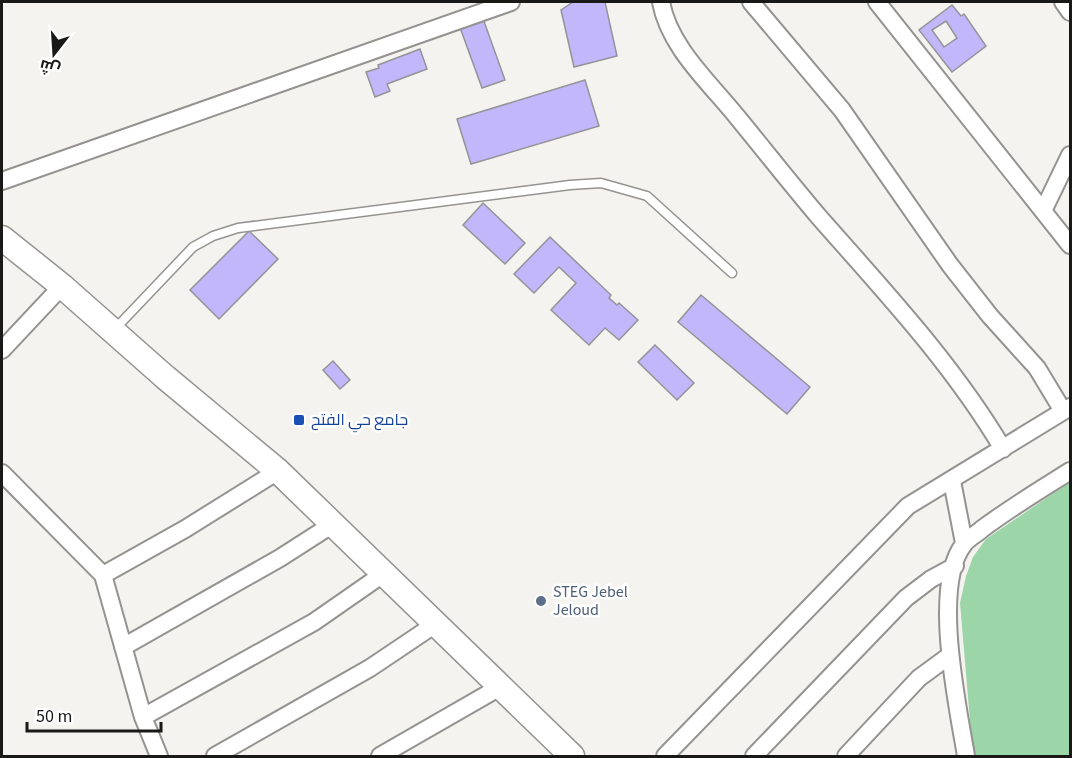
<svg xmlns="http://www.w3.org/2000/svg" width="1072" height="758" font-family="'Source Sans 3',Cairo,sans-serif">
	<style>
		.green { fill: #9cd5a8 }
		.building { fill: #c1b7fa; stroke: #949497; stroke-width: 1.5; fill-rule: evenodd }
		.lines { fill: none; stroke-linecap: round; stroke-linejoin: round }
		.service-casing { stroke: #949390; stroke-width: 11 }
		.minor-casing { stroke: #949390; stroke-width: 20 }
		.secondary-casing { stroke: #949390; stroke-width: 27 }
		.service { stroke: #fff; stroke-width: 8 }
		.minor { stroke: #fff; stroke-width: 16 }
		.secondary { stroke: #fff; stroke-width: 24 }
		.transit-dot { fill: #1a4fb4; stroke: #fff; stroke-width: 2 }
		.service-dot { fill: #5c6f8a; stroke: #fff; stroke-width: 2 }
		.labels { text-anchor: middle; dominant-baseline: central; stroke-width: 5; stroke-linejoin: round; paint-order: stroke }
		.transit-label { font-size: 16px; fill: #164399; stroke: #fff; text-anchor: start }
		.service-label { font-size: 16px; fill: #4e5e75; stroke: #fff; text-anchor: start }
	</style>
	<rect width="100%" height="100%" fill="#f4f3ef"/>
	<path class="green" d="M1070,482V756H973L960,603L966,576L973,557L986,539Z"/>
	<path class="building" d="M573,2H605L617,56L574,67L561,10Z
		M952,5L961,16L964,14L986,46L952,72L919,30ZM946,21L957,38L944,47L932,30Z
		M481,13L505,80L482,88L458,22Z
		M420,49L427,69L387,84L390,91L375,97L366,72L379,68L378,65Z
		M585,80L599,126L471,164L457,119Z
		M483,203L525,243L505,264L463,225Z
		M249,231L278,259L219,319L190,290Z
		M550,237L611,295L609,298L617,305L619,303L638,320L619,340L605,328L589,345L551,310L576,283L559,267L534,293L514,274Z
		M701,295L810,387L787,414L678,322Z
		M655,345L694,383L677,400L638,362Z
		M333,361L350,380L340,389L323,370Z"/>
	<g class="lines">
		<g class="service-casing">
			<path id="service" d="M114,330L193,247L213,236L238,228L570,185L601,183L647,196L732,273"/>
		</g>
		<g class="minor-casing">
			<path id="minor" d="M661,2C669,47 710,83 738,118C765,151 791,184 819,217C884,291 952,363 1003,449
				M751,2L842,110L950,265L990,316L1037,368L1063,411
				M877,2L1070,245
				M1063,2L1070,12
				M2,181L511,2
				M1043,211L1070,155
				M2,350L62,286
				M2,473L103,575L143,717L159,756
				M952,481L964,543
				M103,575L185,529L278,471
				M123,647L280,558L333,524
				M143,717L314,622L383,574
				M215,756L370,668L437,623
				M380,756L500,687
				M665,756L908,506L1070,407
				M754,756L906,598L931,579L955,566
				M846,756L919,678L949,656
				M966,756C958,707 931,585 964,544C968,538 977,534 982,529C1010,508 1040,490 1070,471"/>
		</g>
		<g class="secondary-casing">
			<path id="secondary" d="M2,238L62,286L165,377L278,471L572,756"/>
		</g>
		<use href="#service" class="service"/>
		<use href="#minor" class="minor"/>
		<use href="#secondary" class="secondary"/>
	</g>
	<rect class="transit-dot" x="293" y="414" width="12" height="12" rx="3"/>
	<circle class="service-dot" cx="541" cy="601" r="6"/>
	<g class="labels">
		<g class="transit-label">
			<text x="311" y="420">جامع حي الفتح</text>
		</g>
		<g class="service-label">
			<text x="553" y="592">STEG Jebel<tspan x="553" dy="18">Jeloud</tspan></text>
		</g>
	</g>
	<rect width="1072" height="758" fill="none" stroke="#191917" stroke-width="6"/>
	<g transform="translate(54 54) rotate(197)" stroke="#ffffff" stroke-width="4.5" paint-order="stroke">
	<path d="M0-4.5L10 22L0 15L-10 22Z" fill="#191917"/>
	<text y="-9" font-size="16" font-weight="bold" text-anchor="middle" fill="#191917">ش</text>
	</g>
	<path d="M27 722v9h134v-9" fill="none" stroke="#191917" stroke-width="3"/>
	<text x="36" y="722" font-size="18" fill="#191917" stroke="#ffffff" stroke-width="4.5" paint-order="stroke">50 m</text>
</svg>
